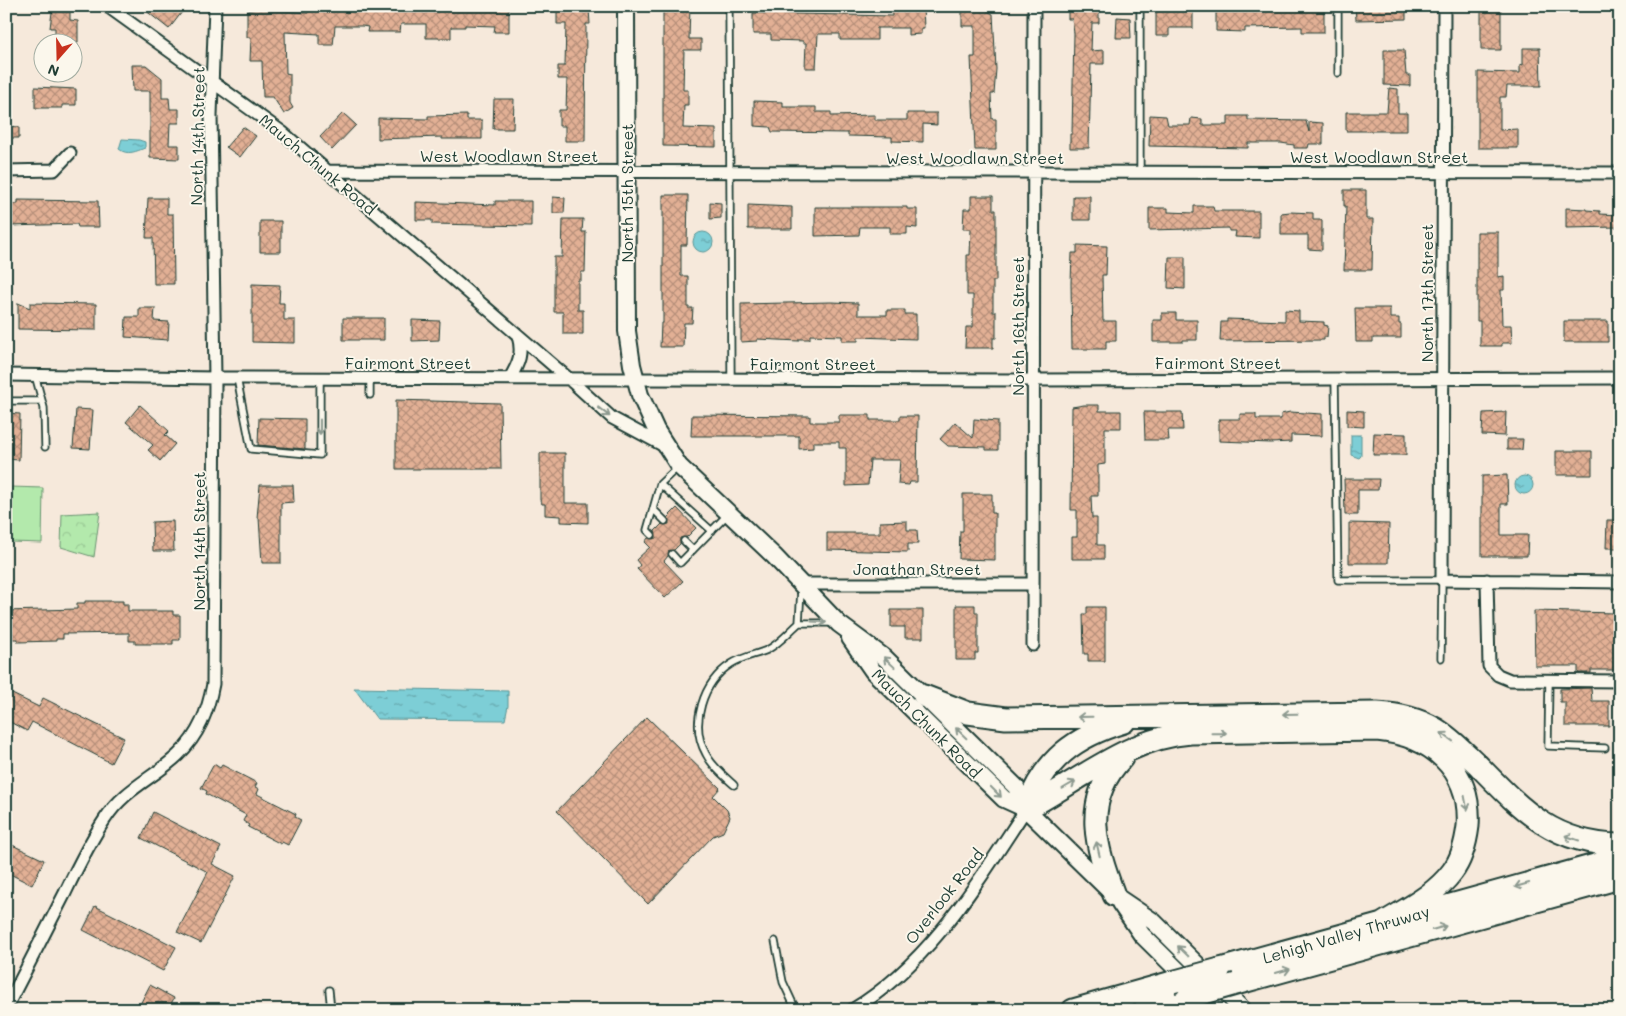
<svg xmlns="http://www.w3.org/2000/svg" width="1626" height="1016" font-family="Mali,sans-serif">
	<style>
		.grass { fill: #b3e9ac; stroke: #699370 }
		.park { fill: url(#park-crowns); stroke: #699370 }
		.water { fill: url(#water-ripples); stroke: #579495 }
		.building { fill: url(#building-cross-hatch); stroke: #1f3d34 }
		.lines { fill: none; stroke-linecap: round; stroke-linejoin: round }
		.service-casing { stroke: #1f3d34; stroke-width: 9 }
		.minor-casing { stroke: #1f3d34; stroke-width: 15 }
		.secondary-casing { stroke: #1f3d34; stroke-width: 20 }
		.motorway-casing { stroke: #1f3d34; stroke-width: 25 }
		.service { stroke: #fbf7ec; stroke-width: 5.5 }
		.minor { stroke: #fbf7ec; stroke-width: 11 }
		.secondary { stroke: #fbf7ec; stroke-width: 16 }
		.motorway { stroke: #fbf7ec; stroke-width: 21 }
		.motorway-bridge-casing { stroke: #1f3d34; stroke-width: 25; stroke-linecap: butt }
		.motorway-bridge { stroke: #fbf7ec; stroke-width: 21 }
		.oneway { stroke: #8d9a90 }
		.labels { text-anchor: middle; dominant-baseline: central; stroke-width: 4; stroke-linejoin: round; paint-order: stroke }
		.street-label { font-size: 16px; fill: #1f3d34; stroke: #fbf7ec }
	</style>
	<defs>
		<pattern id="park-crowns" width="20" height="18" patternUnits="userSpaceOnUse" patternTransform="scale(1.25)"><rect width="20" height="18" fill="#b3e9ac"/><path d="M2 6a3 3 0 1 1 6 0M12 15a3 3 0 1 1 6 0" fill="none" stroke="#9ac995"/></pattern>
		<pattern id="water-ripples" width="26" height="14" patternUnits="userSpaceOnUse" patternTransform="scale(1.25)"><rect width="26" height="14" fill="#7dced6"/><path d="M2 4q2-2 4 0t4 0M15 11q2-2 4 0t4 0" fill="none" stroke="#66a8ae"/></pattern>
		<pattern id="building-cross-hatch" width="8" height="8" patternUnits="userSpaceOnUse" patternTransform="scale(1.25)"><rect width="8" height="8" fill="#e2b095"/><path d="M0 0l8 8M0 8l8-8" fill="none" stroke="#b7907a"/></pattern>
	</defs>
	<rect width="100%" height="100%" fill="#f6e9db"/>
	<filter id="ink" filterUnits="userSpaceOnUse"><feTurbulence type="fractalNoise" baseFrequency=".02" numOctaves="2"/><feDisplacementMap in="SourceGraphic" scale="10" xChannelSelector="R" yChannelSelector="G"/><feConvolveMatrix kernelMatrix="1 2 1 2 8 2 1 2 1" color-interpolation-filters="sRGB"/></filter>
	<g filter="url(#ink)">
		<path class="grass" d="M11,487L43,488L42,543L11,542Z"/>
		<path class="park" d="M100,512L94,557L61,547L62,514Z"/>
		<path class="water" d="M122,139L139,140L145,142V148C137,151 127,156 119,149Z
			M693 242a10 10 0 1 1 20 0a10 10 0 1 1-20 0Z
			M1351,435H1361V456L1359,458L1351,455Z
			M1515 485a9 9 0 1 1 18 0a9 9 0 1 1-18 0Z
			M354,688L508,691V706L505,720L377,719Z"/>
		<path class="building" d="M140,6H175L182,12L169,29Z
			M509,6V32H494L495,26L465,25V27H451V38H426V24H401L400,32H367L368,27L362,26H335L333,45H319V34L285,32L286,73L290,74V103L293,108L284,114L273,97H263L262,61H250L251,37H247V11L257,9L308,13V9L355,10V7Z
			M663,6H690L689,39H701V50H684L683,90H688V105H684L683,128L716,129V147L663,146Z
			M962,6H987V11L993,14L996,69L994,94H991L992,119H996V150H975L971,57H975V26H962Z
			M1068,6H1091V10H1099V23H1092L1091,51L1104,50V64H1091L1089,148H1070V134H1072L1074,33L1072,19H1068Z
			M1156,6H1193V28H1169V36H1156Z
			M1260,6H1324V32H1302V27L1245,28V32L1216,31V11H1260Z
			M1355,6H1406V19L1356,20Z
			M1481,6H1501V50H1481Z
			M892,7H923L924,28H921V34L908,35V28H877V40H840V34H818L816,68H805L806,43H803V41L771,40V34H753V13L892,16Z
			M589,9L590,24H586L585,141H565V126H559V110H566L567,79H558V66H565L566,24H557V10Z
			M52,12H70V20L78,21V42H55V28H50Z
			M1117,17L1130,18L1131,38H1116Z
			M1523,48H1540L1541,86H1507L1506,97H1500V130L1518,129V148H1478V72L1520,73V64L1523,65Z
			M1384,50H1404L1406,75H1410V86L1384,85Z
			M132,65H146L162,78V98H169L170,109H179V123H170L169,145H179V159L150,158V91H133Z
			M35,87L76,89V105H62V108H35Z
			M1389,88L1398,89V113H1407V131H1346V112H1387Z
			M494,99H514L513,129H493Z
			M754,101L783,102V107H816V112H831V116L875,115V120H907V113H937V125L923,124V142L892,141V137L848,136V133L772,132L770,127L754,126Z
			M343,113L356,125L332,150L320,137Z
			M467,115V120H482V139H442V137L378,139V118L428,119V116Z
			M1150,115L1166,116L1168,125H1190L1191,118L1202,119V125H1228V116H1248V120L1306,121L1309,132V122L1323,123V144H1309L1308,148H1294V145L1281,143H1248V148L1149,146Z
			M6,126L19,127V138H6Z
			M243,127L256,136L240,157L226,147Z
			M1344,190H1366V219H1373L1372,270H1344L1346,206H1344Z
			M663,195H688L687,245H681V276H688V308H693L692,323H684L683,347H660L661,323H663Z
			M971,196H993V210H996V281H993V312H996V338H993V348H965L966,327H973V295H967V255H970L971,229H963L964,209H971Z
			M1073,196H1090V220H1073Z
			M553,197L565,198L564,213H553Z
			M148,198H167V214H173L174,284H154L153,238H146Z
			M18,200L98,201L99,227H78L77,224L10,226V204H18Z
			M495,201H531V226L432,224V220H416V202L495,205Z
			M710,202L721,203V218L710,219Z
			M748,205L792,207V229H748Z
			M1194,206H1213L1214,211H1259V238L1235,237L1236,231H1229V228L1149,230V208H1168V212L1194,213Z
			M815,207H907V209H917V228L907,227V234H890V227H860L859,235L815,236Z
			M1566,208L1586,209V210L1600,211V214L1619,215V227L1566,228Z
			M1290,212L1313,213V220H1322V250L1308,249V235H1281V213Z
			M563,219H583L582,232H586L585,272H581V280H578V310H583V334H563V312H554V257H562Z
			M260,221H281V252H260Z
			M1477,232H1498V277L1504,276V290H1501L1502,325H1511L1512,343H1502V346H1480V321H1477Z
			M1077,245L1107,246L1106,275H1102L1103,321H1116V341H1106V349H1072L1071,283L1072,253H1077Z
			M1169,257H1185V289L1168,288Z
			M252,284L280,285L279,303H284V320H295V343L252,342Z
			M831,302L858,303V315H887V310H905V314H916V339L858,337V341H842V336L810,335V339H799V341L757,339V341L741,342V304Z
			M18,303L30,308V303L96,304V330L18,329Z
			M139,308H155L154,321L169,322L168,340L125,337L126,317H139Z
			M1355,308H1390V318H1399V324H1401V338H1373V342H1356Z
			M1285,310L1299,311V321L1324,322V325L1328,326L1327,337H1324V340L1220,341L1221,322H1227V319L1285,321Z
			M1162,313H1176V320H1197V340H1183V342H1153V320H1162Z
			M343,318H384V340H343Z
			M412,320L440,321L439,340L412,341Z
			M1564,321H1608V342H1564Z
			M396,400L500,403L501,469H396Z
			M140,405L169,431L165,435L175,444L160,461L148,450L153,445L126,422Z
			M1084,405H1099V411H1121V428H1105V464L1098,465V496H1091L1092,518H1097V545H1104V559H1072V537H1077V510H1071L1072,407Z
			M76,409L93,410L90,449L73,448Z
			M1347,410L1364,411V427L1347,426Z
			M1144,412H1182L1183,430H1168L1169,440H1145Z
			M1290,412L1322,414V436L1291,435V442L1271,443L1219,441V419H1240V414H1256V419H1281V414Z
			M1506,412L1505,436L1482,435L1483,413Z
			M6,413L20,414L19,460L6,459Z
			M692,415L810,416V422H839V415H870V420H900V416H918L917,482H910L909,485L898,484L900,460H870L868,485L846,486V448H839V442H813V448L799,449V436H691Z
			M259,418L305,419V449L258,445Z
			M974,419L998,421V450H986V447L948,446L940,439L955,422L973,438Z
			M1374,433L1406,434V455H1373Z
			M1507,439H1523L1522,450H1507Z
			M1556,451H1592V475H1556Z
			M540,453H565V503H588V523L561,522V516L545,515V504H542L540,500Z
			M1507,475L1508,504H1501V535H1528L1527,556H1482V476Z
			M1344,479H1379L1378,490H1358V515H1345Z
			M260,485H293L294,502L281,503V563H262L259,518H257Z
			M963,494H992V513H995V560L959,559L960,531H963Z
			M677,508L696,528L687,537L680,538V544L674,550L669,551L668,556L664,561L683,581L665,598L637,569L640,565L636,560L650,547L645,542L648,538H656L655,531L662,524H669L668,517Z
			M1607,520H1620V548H1606Z
			M173,521L174,551H153L152,522Z
			M907,521V530H917L918,544H908V552L827,550V533H880V522Z
			M1349,523L1389,524L1388,563H1349Z
			M85,601H123V604H128V611H173V615H180V640H173V644H135V641H129V633L63,634V639H56V641L18,642V639H12V630H6V611L77,609V603H85Z
			M956,605H975V612H978V653H975V660H956Z
			M1087,607H1105V661H1088V654H1084L1083,614H1087Z
			M891,610H923V638H905V627H891Z
			M1534,611L1615,613L1614,670H1591V673H1578V666H1535Z
			M1591,688L1592,701H1609V726H1565V702H1560V689Z
			M6,691L39,707L43,698L124,738L111,763L32,722L27,731L6,720Z
			M647,717L720,788L713,796L727,810L730,817L723,832L713,836L648,904L557,811Z
			M214,764L220,768L222,765L257,783L255,787L259,789L257,794L296,814L295,817L301,820L288,845L282,842L281,844L248,827L249,825L243,821L246,815L206,794L207,791L201,788Z
			M153,812L221,847L212,864L235,876L201,943L177,932L208,872L141,838Z
			M6,842L44,860L32,885L6,872Z
			M95,906L176,947L163,971L83,930Z
			M150,985L174,998L168,1010H137Z"/>
		<g class="lines">
			<g class="service-casing">
				<path id="service" d="M729,6L731,379
					M1338,6V73
					M1140,173V6
					M35,375L44,408L45,447
					M237,378L251,449L320,455V378
					M370,378V395
					M1335,378L1338,580H1442L1441,658
					M6,401H42
					M660,484L712,531
					M653,509L665,521
					M652,535L647,530L660,484L678,467
					M684,541L693,550
					M672,554L680,563L728,514
					M799,623H832
					M1549,681L1548,746L1605,748
					M734,785C724,776 712,766 706,754C689,724 703,682 731,664C742,657 755,655 767,650C779,644 789,632 799,623L801,590
					M775,941L783,982L796,1010
					M329,990L331,1010"/>
			</g>
			<g class="minor-casing">
				<path id="minor" d="M107,6L282,132L569,379L612,418L666,447
					M1444,6L1442,580L1620,582
					M6,171L54,170L70,153
					M329,171L1620,173
					M6,375L215,378L1034,380L1620,378
					M510,378C519,363 523,353 518,336
					M1487,580L1489,666L1498,675L1510,680L1620,681
					M801,584H1033
					M1033,645L1034,6
					M6,1008C26,970 45,932 65,893C77,868 89,843 105,819C124,789 154,778 178,755C199,735 208,711 213,684L215,378L211,115L215,6
					M852,1010C930,963 977,883 1026,809"/>
			</g>
			<g class="secondary-casing">
				<path id="secondary" d="M626,6L627,331L632,365L640,395L656,430L679,466L774,556L839,624L885,658L1016,787L1026,809L1114,895L1154,922L1243,1010
					M850,638L873,671L1004,799L1026,809
					M1120,903L1142,935L1218,1010"/>
			</g>
			<g class="motorway-casing">
				<path id="motorway" d="M924,696L968,713L1006,718L1377,713C1398,714 1417,718 1436,729C1451,738 1463,751 1476,763C1520,808 1552,844 1620,845
					M1026,809C1079,781 1130,737 1191,733L1377,730C1430,735 1472,768 1468,826C1466,842 1462,859 1452,872C1435,895 1406,909 1382,924
					M1026,809C1044,760 1074,737 1124,722
					M1114,895C1096,847 1081,801 1122,758
					M1220,969L1620,858
					M1236,984L1620,878
					M1073,1010L1172,982
					M1144,1010L1187,998"/>
			</g>
			<use href="#service" class="service"/>
			<use href="#minor" class="minor"/>
			<use href="#secondary" class="secondary"/>
			<use href="#motorway" class="motorway"/>
			<g class="motorway-bridge-casing">
				<path id="motorway-bridge" d="M1172,982L1220,969
					M1187,998L1236,984"/>
			</g>
			<use href="#motorway-bridge" class="motorway-bridge"/>
		</g>
		<defs><path id="oneway-shaft" d="M-6 0H5M1.5-3L5.5 0L1.5 3" fill="none" stroke-width="1.6" stroke-linecap="round" stroke-linejoin="round" transform="scale(1.25)"/></defs>
		<g class="oneway">
			<use href="#oneway-shaft" transform="translate(604 412) rotate(38)"/>
			<use href="#oneway-shaft" transform="translate(320 427) rotate(90)"/>
			<use href="#oneway-shaft" transform="translate(819 622) rotate(3)"/>
			<use href="#oneway-shaft" transform="translate(889 662) rotate(-137)"/>
			<use href="#oneway-shaft" transform="translate(1290 714) rotate(179)"/>
			<use href="#oneway-shaft" transform="translate(1085 717) rotate(179)"/>
			<use href="#oneway-shaft" transform="translate(961 733) rotate(-136)"/>
			<use href="#oneway-shaft" transform="translate(1219 733) rotate(-1)"/>
			<use href="#oneway-shaft" transform="translate(1447 737) rotate(-144)"/>
			<use href="#oneway-shaft" transform="translate(1069 785) rotate(-30)"/>
			<use href="#oneway-shaft" transform="translate(996 792) rotate(45)"/>
			<use href="#oneway-shaft" transform="translate(1466 803) rotate(79)"/>
			<use href="#oneway-shaft" transform="translate(1572 838) rotate(-161)"/>
			<use href="#oneway-shaft" transform="translate(1098 849) rotate(-103)"/>
			<use href="#oneway-shaft" transform="translate(1522 885) rotate(164)"/>
			<use href="#oneway-shaft" transform="translate(1439 928) rotate(-16)"/>
			<use href="#oneway-shaft" transform="translate(1183 951) rotate(-136)"/>
			<use href="#oneway-shaft" transform="translate(1283 971) rotate(-16)"/>
		</g>
	</g>
	<g class="labels">
		<g class="street-label">
			<text transform="translate(197 136) rotate(-89)">North 14th Street</text>
			<text x="509" y="155">West Woodlawn Street</text>
			<text x="1379" y="156">West Woodlawn Street</text>
			<text x="975" y="157">West Woodlawn Street</text>
			<text transform="translate(318 164) rotate(40)">Mauch Chunk Road</text>
			<text transform="translate(626 193) rotate(-90)">North 15th Street</text>
			<text transform="translate(1426 293) rotate(-90)">North 17th Street</text>
			<text transform="translate(1017 326) rotate(-90)">North 16th Street</text>
			<text x="408" y="362">Fairmont Street</text>
			<text x="1218" y="362">Fairmont Street</text>
			<text x="813" y="363">Fairmont Street</text>
			<text transform="translate(198 541) rotate(-90)">North 14th Street</text>
			<text x="917" y="568">Jonathan Street</text>
			<text transform="translate(927 723) rotate(45)">Mauch Chunk Road</text>
			<text transform="translate(944 896) rotate(-52)">Overlook Road</text>
			<text transform="translate(1346 934) rotate(-16)">Lehigh Valley Thruway</text>
		</g>
	</g>
	<rect width="1626" height="1016" fill="none" stroke="#fbf7ec" stroke-width="25"/>
	<rect x="12" y="12" width="1601" height="991" fill="none" stroke="#1f3d34" stroke-width="2" filter="url(#ink)"/>
	<g transform="translate(58 58) rotate(200)"><circle r="24" fill="#fbf7ec" stroke="#a3ada2"/>
	<path d="M0-4L9 19L0 12L-9 19Z" fill="#c8321e"/>
	<text y="-8" font-size="14" font-weight="bold" text-anchor="middle" fill="#1f3d34">N</text>
	</g>
</svg>
